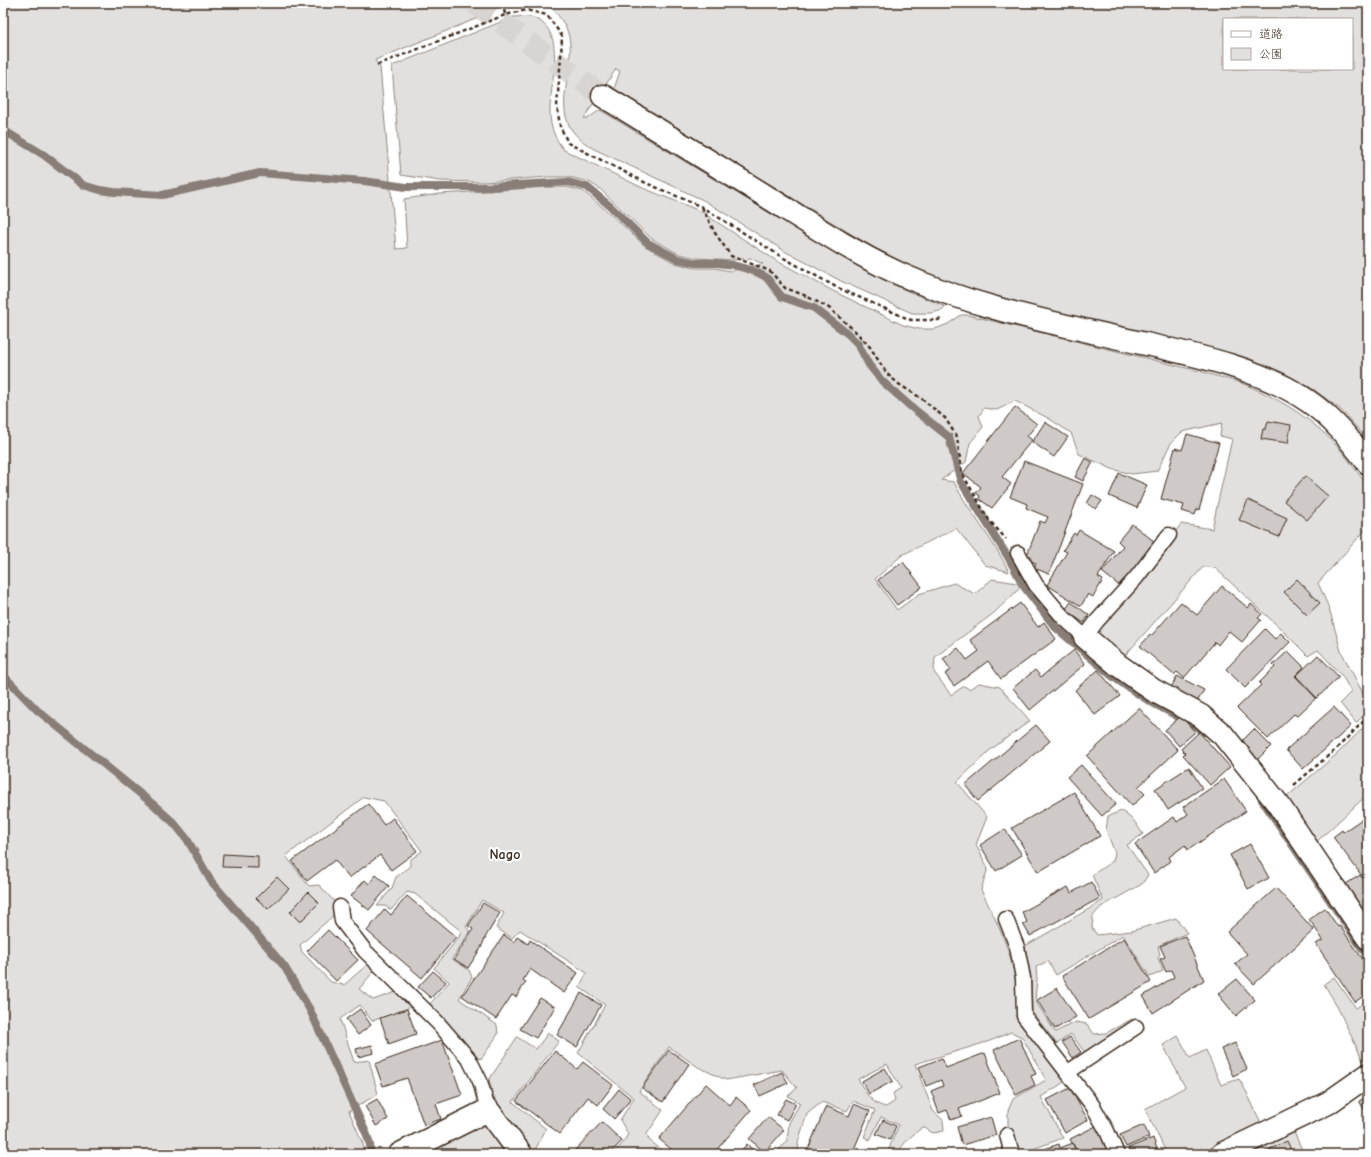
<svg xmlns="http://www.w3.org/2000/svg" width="1371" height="1157" font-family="'Comic Neue','Klee One',sans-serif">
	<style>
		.green { fill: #e2e0de; stroke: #8e857e; fill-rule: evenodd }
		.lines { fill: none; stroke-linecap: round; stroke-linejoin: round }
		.stream { stroke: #887e77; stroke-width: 8 }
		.building { fill: #cfcac7; stroke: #3b2a1e }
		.tertiary-tunnel { stroke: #d8d4d2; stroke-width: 22; stroke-dasharray: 22 11; stroke-linecap: butt }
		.service-casing { stroke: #3b2a1e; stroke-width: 17 }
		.minor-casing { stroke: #3b2a1e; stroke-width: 25 }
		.tertiary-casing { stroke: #3b2a1e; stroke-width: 25 }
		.path { stroke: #3b2a1e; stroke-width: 2.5; stroke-dasharray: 4 3; stroke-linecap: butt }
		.service { stroke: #fff; stroke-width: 14 }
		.minor { stroke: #fff; stroke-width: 22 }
		.tertiary { stroke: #fff; stroke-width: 22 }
		.labels { text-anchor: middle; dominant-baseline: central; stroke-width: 4; stroke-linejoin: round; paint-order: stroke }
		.quarter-label { font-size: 14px; font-weight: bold; fill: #3b2a1e; stroke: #fff }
	</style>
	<rect width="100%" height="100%" fill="#fff"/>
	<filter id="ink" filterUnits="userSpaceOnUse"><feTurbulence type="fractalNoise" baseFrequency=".025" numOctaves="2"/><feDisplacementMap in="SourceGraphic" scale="8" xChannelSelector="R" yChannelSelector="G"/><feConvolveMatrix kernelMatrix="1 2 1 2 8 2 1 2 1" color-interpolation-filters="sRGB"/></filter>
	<g filter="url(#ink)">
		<path class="green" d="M3,3H517L499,7L478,18L375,60L380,67L396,249L407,248L404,199L440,194L547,187H567L583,191L606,210L645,246L675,263L695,268H715L730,271L763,264L750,258L733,260L697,258L679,254L652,239L600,189L589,182L569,177H547L485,182L440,181L401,175L392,66L513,17C518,17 524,16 529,17C570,25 549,85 550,113C550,127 555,139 564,150L643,188L700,211L777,261L833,291L903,325L919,329H935L948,324L961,315H968L1203,372C1215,376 1228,379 1241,383C1284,400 1323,425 1350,462C1356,471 1365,480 1368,491C1370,499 1368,517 1368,527L1318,583L1329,608L1341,651L1368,703V711L1356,723L1340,703L1351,692L1343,677L1318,650L1308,656L1280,628L1215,568L1203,567L1121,660L1097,639L1101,625L1139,581L1181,524L1212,529L1232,439L1220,436L1222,423L1182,432L1171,443L1157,471L1132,474L1112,469L1079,454L1071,433L1048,418L1015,401L997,410L984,408L979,416L983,427L970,443L966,462L941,480L954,482C970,514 994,540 1009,572L985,565L956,528L902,555L875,579L897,610L919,594L954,583L975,594L992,579L1017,583L1020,588L994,613L935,657L934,672L951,695L964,686L969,689L979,683L1000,687C1009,699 1021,709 1030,721L990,750L957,782L987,817L976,845L988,868L981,890C995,918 1010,947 1015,978C1017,989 1017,1001 1017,1012L1016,1017L1056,1067L1066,1081L1041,1097L1063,1138L1019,1154L1013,1133L1008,1126V1111L1013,1099L1046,1080L1022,1037L1011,1032L990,1041L915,1064L933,1111L943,1120L944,1131L933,1133L923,1127C912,1135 904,1142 897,1154H888L891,1143L899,1125L881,1117L870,1140L864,1137L875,1110L853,1101L847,1111L822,1102L807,1114L798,1142L799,1154H776L787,1140L789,1123L800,1103L788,1096L797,1088L782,1070L726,1080L698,1067L669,1047L639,1091L663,1110L647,1134L649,1140L667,1154H612L623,1143L628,1134L620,1120L634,1098L578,1053L605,1005L579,987L587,973L520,930L512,938L496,928L504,913L482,900L466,927L470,931L452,959L469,970L472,977L459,999L497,1025L498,1034L482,1058L477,1059L472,1051L429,1005L449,982L434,968L459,937L461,931L415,894L407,892L391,910L385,906H377L392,888L396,877L410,866V860L422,851L384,801L364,797L286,856L309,886L319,885L334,901V915L300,945L302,952L331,982L344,985L369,963L374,971L359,989L373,1000L396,992L411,1007L372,1021L360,1005L340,1019L354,1062L369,1060L378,1094L349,1111L363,1144L365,1154H3ZM887,1064L901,1088L893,1093L895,1101L886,1107C871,1104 865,1092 858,1079Z
			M538,3H1368V440L1340,409L1313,389L1284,373L1250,359L1171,338L1016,303L944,280L907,264L874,248L614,89L620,71L616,69L584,118L587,119L600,110L862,269L894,285L946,307C936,315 925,313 912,313L841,281L786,252L705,201L594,149C583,142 573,135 568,123C555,91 585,49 560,18C558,15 555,11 552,9C549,6 542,5 538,3ZM1224,19H1352V69H1224Z
			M1368,723V794L1312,846L1283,800L1338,753Z
			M1122,811L1134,821L1143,834L1127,845L1148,875L1142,884L1101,907L1093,916L1092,928L1097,935L1131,931L1176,918L1187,933L1158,946L1160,955L1158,958L1163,971L1150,977L1123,935L1056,975L1048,961L1036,967L1037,979L1035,1000L1055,1032L1076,1022L1087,1024L1094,1034L1106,1033L1132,1019V1024L1086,1054L1071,1034L1057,1044L1032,1012L1031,977L1025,946L1094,906L1103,900L1092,875L1113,861L1115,853L1106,830L1108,816Z
			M1334,977L1356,1008L1368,1000V1065L1366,1067L1336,1004L1324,984Z
			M548,1033L559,1041L513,1102L546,1129L534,1152L530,1154L497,1108L489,1080L517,1037L536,1049Z
			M1178,1036L1190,1058L1206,1050L1221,1085L1239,1079L1246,1091L1262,1125L1202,1154H1167L1145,1109L1185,1087L1163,1045Z
			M486,1120L513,1154H445L439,1140Z
			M1293,1130L1304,1154H1244Z"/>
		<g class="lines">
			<path class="stream" d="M3,130L44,155L83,185L100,190L114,192L162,195L260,173L364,181L406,187H484L568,182L587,187L610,206L648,243L678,259L696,263H717L733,265L754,271L766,277L782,297L814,308L848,334L858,344L869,365L882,381L910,406L949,437L961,482L1008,557L1025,588L1055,627L1112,676L1129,688L1149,701L1199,728L1204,732
				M3,675L37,710L154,805L174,823L187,839L211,881L284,966L296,986L310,1010L367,1135L370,1145L371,1154
				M1262,800L1368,957"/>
		</g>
		<path class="building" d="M1015,407L1037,424L1027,436L1032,440L1002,477L1011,484L992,508L979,499L980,496L976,493L981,487L963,473Z
			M1268,421L1291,425L1288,443L1261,439L1263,429H1266Z
			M1045,422L1068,437L1054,457L1032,442Z
			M1187,434L1219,443L1199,510L1197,509L1195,515L1182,511L1184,505L1161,499L1175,448L1182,450Z
			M1085,458L1093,462L1083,481L1075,477Z
			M1024,461L1083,484L1049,574L1034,568L1036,563L1029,560L1031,556L1027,555L1040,521L1045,523L1048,517L1026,508L1027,504L1010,497Z
			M1119,473L1147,485L1137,508L1109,496Z
			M1305,476L1328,496L1307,520L1284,501Z
			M1092,495L1102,501L1096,509L1087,503Z
			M1248,500L1287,518L1279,537L1239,520Z
			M1132,524L1155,542L1121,587L1102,572L1123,546L1118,541Z
			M1079,530L1114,551L1098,577L1103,580L1093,597L1088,594L1081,606L1047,585L1067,552L1063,550L1074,533L1076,535Z
			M903,562L922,587L897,605L878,580Z
			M1297,579L1320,603L1307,615L1284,592Z
			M1222,586L1248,608L1251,604L1262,614L1258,618L1261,620L1242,642L1229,631L1218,645L1215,642L1184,678L1177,672L1174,675L1140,646L1151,634L1152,635L1181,602L1197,615Z
			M1071,602L1089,615L1084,623L1065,610Z
			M1020,603L1038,627L1044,622L1056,639L1001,679L988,661L954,686L945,674L951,670L943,659L958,648L967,660L979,651L970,640Z
			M1265,629L1275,639L1281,633L1290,642L1245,688L1226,669Z
			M1074,650L1085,664L1030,710L1013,688L1035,670L1041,677Z
			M1288,651L1304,667L1295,676L1316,698L1297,716L1294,714L1268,739L1237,708L1261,685L1259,683L1275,667L1273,665Z
			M1318,655L1339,677L1317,698L1296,676Z
			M1098,670L1120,696L1095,715L1075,690Z
			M1177,676L1204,690L1197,702L1171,688Z
			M1334,707L1351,726L1303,769L1286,750Z
			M1139,708L1178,750L1138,787L1145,794L1132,806L1087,756Z
			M1181,716L1195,732L1179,746L1165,730Z
			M1036,725L1050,741L978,801L965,785Z
			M1254,729L1271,746L1256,761L1239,744Z
			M1199,732L1230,767L1210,785L1183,755L1185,753L1181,749Z
			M1081,765L1116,804L1102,816L1067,777Z
			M1189,767L1202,788L1168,810L1155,789Z
			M1224,779L1246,811L1188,850L1185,845L1169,857L1171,861L1154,873L1135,844L1174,817L1177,822L1188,814L1183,807Z
			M1074,792L1100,836L1038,872L1012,828Z
			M368,804L384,825L393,818L417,851L391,870L380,855L349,878L335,860L307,881L292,861Z
			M1368,815V872L1362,876L1333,837L1342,830L1343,832Z
			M1005,829L1022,855L996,871L980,845Z
			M1250,844L1269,878L1248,889L1230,855Z
			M223,854L258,856V868L222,867Z
			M376,875L389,886L369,910L351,896L365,880L369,884Z
			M1360,875L1362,878L1366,875L1368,878V908L1361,913L1343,886Z
			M277,877L289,889L268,909L256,898Z
			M1091,882L1100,898L1030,936L1023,924L1027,922L1022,912L1068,887L1071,893Z
			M1276,888L1314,930L1254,984L1235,964L1247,954L1227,932Z
			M308,892L319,903L300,922L290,912Z
			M407,896L456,937L422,978L367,931L385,909L391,915Z
			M483,903L500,913L486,936L481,948L468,968L454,959L473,929L468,926Z
			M1325,908L1338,927L1340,926L1368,967V993L1355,1002L1316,944L1323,940L1309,919Z
			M328,930L358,960L336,981L307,951Z
			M504,935L514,942L517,937L528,944L530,940L578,973L564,993L530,969L523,980L526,982L516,997L512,995L496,1019L462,996Z
			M1185,936L1204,980L1153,1013L1143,996L1174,977L1171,970L1166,972L1160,959L1165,957L1160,946Z
			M1124,938L1151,982L1089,1019L1062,976Z
			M433,971L446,982L431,998L418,987Z
			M1237,979L1255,1000L1236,1016L1218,994Z
			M1057,988L1076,1017L1055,1029L1037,1000Z
			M581,993L601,1005L577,1047L557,1035Z
			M540,998L555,1007L536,1038L520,1029Z
			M360,1009L371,1025L358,1035L346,1019Z
			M407,1009L416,1034L389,1044L380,1018Z
			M1070,1037L1081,1052L1073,1058L1062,1042Z
			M1019,1038L1036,1074L1031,1076L1035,1085L1016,1095L994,1050Z
			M442,1040L462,1095L436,1104L441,1119L424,1125L407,1078L383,1086L375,1064Z
			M1235,1043L1247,1069L1233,1076L1221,1049Z
			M372,1045L374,1053L358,1057L356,1049Z
			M669,1050L689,1064L663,1102L642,1088Z
			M555,1051L577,1069L583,1062L613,1085L598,1105L588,1097L560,1134L516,1101Z
			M985,1053L1000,1093L959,1109L962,1116L951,1120L947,1110L939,1113L931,1091L943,1086L941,1080L926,1086L919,1067L942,1058L946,1068Z
			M885,1068L893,1081L869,1094L862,1081Z
			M782,1072L788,1083L760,1096L754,1085Z
			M706,1084L730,1105L736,1097L751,1110L713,1154H677L659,1139Z
			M1070,1088L1088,1120L1065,1133L1047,1100Z
			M619,1089L631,1099L614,1119L603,1109Z
			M1368,1096V1115L1359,1101Z
			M377,1099L388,1119L376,1126L365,1106Z
			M786,1099L796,1104L787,1120L777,1115Z
			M854,1104L870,1111L852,1154H806L826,1106L849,1116Z
			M768,1117L784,1130L765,1152L749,1139Z
			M991,1117L996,1135L962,1145L957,1127Z
			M883,1120L896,1126L890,1140L876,1134Z
			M602,1122L622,1141L609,1154H578L574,1151Z
			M1144,1125L1149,1137L1126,1147L1120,1135Z
			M1096,1126L1110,1154H1078L1070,1139Z
			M1153,1138L1159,1154H1131L1128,1148Z
			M1287,1141L1293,1154H1260Z
			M1073,1143L1077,1154H1030L1059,1144L1060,1148Z
			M747,1144L757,1154H738Z"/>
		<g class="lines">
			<path class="tertiary-tunnel" d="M474,3L603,96"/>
			<g class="service-casing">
				<path id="service" d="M1018,553L1036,585L1063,617L1085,637L1097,621L1136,578L1169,535
					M340,907L342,921L365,951L438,1023L469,1059L480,1081L488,1110
					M1006,919L1017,947L1023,978L1024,1016L1093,1106L1107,1131L1117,1154
					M1068,1072L1136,1027
					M1007,1135L1012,1154"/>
			</g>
			<g class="minor-casing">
				<path id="minor" d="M1085,637L1118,665L1153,690L1201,716L1223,735L1278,804L1368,938
					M400,1154L488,1110L521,1154
					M1222,1154L1328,1103L1368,1075"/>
			</g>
			<g class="tertiary-casing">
				<path id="tertiary" d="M603,96C658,130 714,164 769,198C812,225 854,253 900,274C977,309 1060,324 1141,343C1195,355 1262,369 1308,401C1333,418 1350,440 1368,463"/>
			</g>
			<path class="path" d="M503,3L505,15
				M377,65L505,15L526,10L547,15L562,36L561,56L557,106L560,126L568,143L646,183L702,207L782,257L836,287L911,320H938L944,318
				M702,207L715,233L731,256L770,271L785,288L804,295L829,308L855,331L870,347L887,374L900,385L921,398L945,418L957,437L962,473L989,520L1006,539
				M1294,785L1335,750L1368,717"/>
			<use href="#service" class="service"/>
			<use href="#minor" class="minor"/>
			<use href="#tertiary" class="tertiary"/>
		</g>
	</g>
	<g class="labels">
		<g class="quarter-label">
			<text x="505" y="854">Nago</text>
		</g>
	</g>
	<rect width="1371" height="1157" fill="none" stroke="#fff" stroke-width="16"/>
	<rect x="8" y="8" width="1355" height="1141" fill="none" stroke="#3b2a1e" stroke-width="1.5" filter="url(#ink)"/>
	<rect x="1223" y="18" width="130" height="52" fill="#ffffff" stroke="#b1aaa5"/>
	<rect x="1231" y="31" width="20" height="6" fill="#ffffff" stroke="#b1aaa5"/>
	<text x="1259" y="38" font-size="12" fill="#3b2a1e">道路</text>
	<rect x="1231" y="48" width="20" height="12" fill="#e2e0de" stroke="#b1aaa5"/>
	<text x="1259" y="58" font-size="12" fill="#3b2a1e">公園</text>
</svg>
